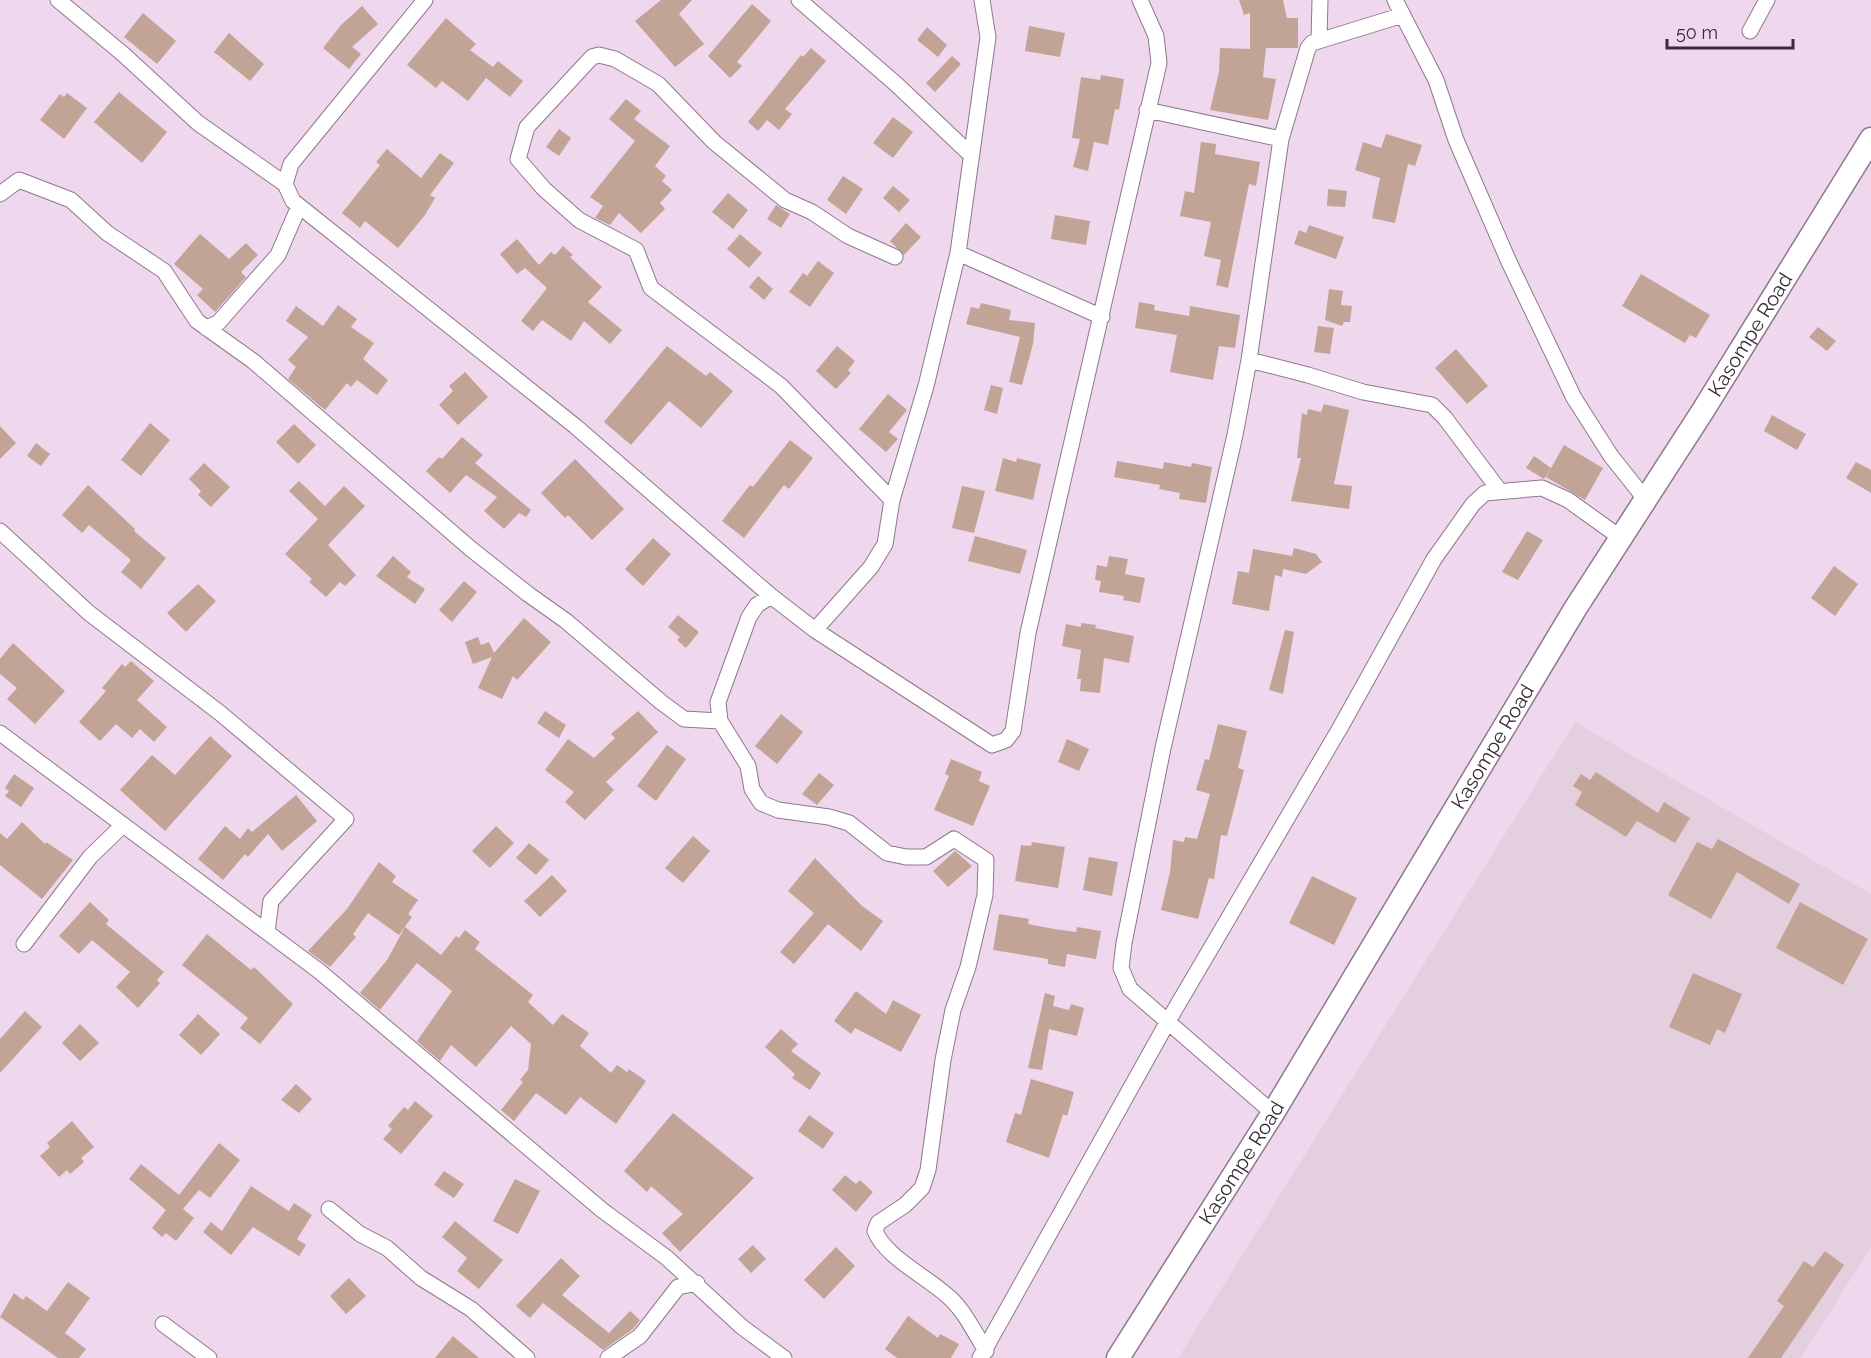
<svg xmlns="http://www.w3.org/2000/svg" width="1871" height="1358" font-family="Raleway,sans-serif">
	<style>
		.industrial { fill: #e4cfde }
		.building { fill: #c2a497 }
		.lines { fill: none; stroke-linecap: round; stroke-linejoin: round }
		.street-casing { stroke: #8d788d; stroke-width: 17 }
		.secondary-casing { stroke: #8d788d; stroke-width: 25 }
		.street { stroke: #fff; stroke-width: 15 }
		.secondary { stroke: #fff; stroke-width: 22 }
		.labels { text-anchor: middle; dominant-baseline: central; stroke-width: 4.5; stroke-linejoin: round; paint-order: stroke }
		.street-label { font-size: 20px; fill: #352c35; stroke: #efd7ee }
	</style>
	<rect width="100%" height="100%" fill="#efd7ee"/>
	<path class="industrial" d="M1575,722L1871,894V1247L1801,1358H1178Z"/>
	<path class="building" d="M661,0H692L679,14L704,44L675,67L635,21Z
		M1239,0H1283L1287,18H1298V48H1266L1263,77L1276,79L1268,120L1210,110L1219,72L1220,48L1250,49V13L1244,15Z
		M752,4L771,21L737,62L742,66L730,78L708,56Z
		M362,6L378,24L352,47L361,54L349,69L323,48L341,25Z
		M143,13L176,41L157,64L124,37Z
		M446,18L476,44L470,50L493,67L498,61L523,81L510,97L486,78L468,101L442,81L436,88L407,65Z
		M1029,26L1065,33L1060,57L1025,51Z
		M927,27L947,45L938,57L917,40Z
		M229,33L264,64L250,81L214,52Z
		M811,48L826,61L785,109L792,114L779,130L767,120L758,131L748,122L801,55L803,57Z
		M952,56L961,64L935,92L926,83Z
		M1101,75L1124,79L1119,110L1115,109L1108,145L1094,142L1088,171L1073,167L1080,139L1072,138L1081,77L1100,80Z
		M119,92L167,132L142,163L94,122Z
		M67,93L87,108L64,139L40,120L60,94L64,97Z
		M626,99L641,111L634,119L670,146L655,166L666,176L662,181L672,190L660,203L665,209L641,233L619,213L610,225L595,218L603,206L590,197L635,141L609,119Z
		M893,117L913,132L893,158L873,143Z
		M559,129L571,138L559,156L546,147Z
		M1386,134L1422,145L1415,166L1408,164L1395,223L1372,218L1380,178L1355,170L1363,142L1381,148Z
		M1201,142L1216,144L1215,154L1260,162L1256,186L1249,184L1228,288L1216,285L1221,260L1204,256L1211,222L1180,216L1185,191L1194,193Z
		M387,149L421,178L440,153L454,163L430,195L435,198L425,215L398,248L365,221L360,228L342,213L380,165L376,162Z
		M843,176L863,189L846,214L827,200Z
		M893,186L910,200L899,212L883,198Z
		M1328,189L1347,191L1345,207L1327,206Z
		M728,193L748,210L733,229L712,212Z
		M776,205L790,214L781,228L767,219Z
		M1055,215L1090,221L1086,245L1051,239Z
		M906,223L921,237L904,255L890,241Z
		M1309,225L1344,237L1336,259L1294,244L1299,230L1306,233Z
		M200,234L229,259L246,243L258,255L241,272L246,277L215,312L197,295L203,289L174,264Z
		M740,234L762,253L749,268L727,249Z
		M517,239L539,265L551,252L555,255L563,246L573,255L570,257L602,287L588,302L622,330L610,344L584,321L571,341L542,320L533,331L521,321L547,288L525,268L517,274L500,254Z
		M818,261L834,273L810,307L789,292L803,273L807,276Z
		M1641,274L1710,315L1696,338L1690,335L1685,343L1622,306Z
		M758,276L773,289L764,300L749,287Z
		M1329,289L1343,291L1341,305L1352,306L1350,322H1344L1342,326L1325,320Z
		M1139,302L1155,305L1154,310L1189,316L1190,306L1240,315L1235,348L1219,346L1213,380L1170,372L1177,335L1135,328Z
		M981,303L1011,310L1009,320L1035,323L1033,344L1022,385L1009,382L1020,337L966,324L971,307L979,309Z
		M338,305L357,319L351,327L374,343L363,359L388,380L377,395L357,380L351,387L347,383L325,410L288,379L296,367L288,360L308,337L286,321L296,306L323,326Z
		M1318,326L1334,328L1330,354L1314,352Z
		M1818,327L1836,341L1827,351L1809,337Z
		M667,346L706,376L710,372L733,391L701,428L669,401L631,445L604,422Z
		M837,346L855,361L848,370L851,373L836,389L816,371Z
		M1456,349L1488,386L1467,404L1435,368Z
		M465,372L488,397L458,425L439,405L453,391L449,386Z
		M991,385L1003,388L997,414L984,410Z
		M888,394L907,410L889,432L898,439L886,452L859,429Z
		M1324,404L1349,410L1334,484L1352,486L1349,509L1291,501L1301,458H1297L1302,413L1307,415L1308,409L1321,412Z
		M1772,415L1806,434L1797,450L1764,431Z
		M150,423L170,440L141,476L121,460Z
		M294,424L316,445L298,464L276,442Z
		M0,426L16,443L0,459Z
		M462,437L483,455L475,463L531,510L526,517L519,513L504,529L484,511L497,497L466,475L450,493L426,471L439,457L442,459Z
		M790,440L813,458L789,489L784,485L744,538L722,521L750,485L753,487Z
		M36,443L50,454L41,466L27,456Z
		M1564,445L1603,468L1585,500L1546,477Z
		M1534,456L1551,468L1544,479L1526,468Z
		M1003,458L1016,462L1017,458L1041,464L1033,500L995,491Z
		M575,459L624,509L592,540L568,515L565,518L541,493Z
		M1117,461L1163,469L1164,462L1191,467L1192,463L1212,467L1206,503L1179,499L1180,493L1159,489L1160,485L1114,477Z
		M1856,462L1871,470V493L1846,478Z
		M204,463L230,487L211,507L198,495L201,491L189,479Z
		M299,481L325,506L344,486L365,506L328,545L356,575L345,586L340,582L326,597L309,582L312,579L285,554L318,519L289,491Z
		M88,485L135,529L134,531L166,558L141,589L121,572L131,560L89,525L82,533L62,515Z
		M962,486L985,491L974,533L952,528Z
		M1527,531L1543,540L1518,580L1502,572Z
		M975,536L1027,550L1020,574L968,561Z
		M653,538L671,554L643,586L625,569Z
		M1294,548L1316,554L1322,562L1306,574L1283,569L1282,577L1275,575L1269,611L1232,604L1238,571L1249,573L1253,549L1292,556Z
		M393,556L411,572L407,577L425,589L415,604L376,576Z
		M1109,556L1128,559L1125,574L1145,578L1140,603L1123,600L1124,596L1099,592L1101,581L1095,580L1097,565L1107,567Z
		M1834,566L1858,584L1835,616L1811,598Z
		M464,581L477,592L452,622L439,610Z
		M198,584L216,601L186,632L167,613Z
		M678,615L699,632L686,648L677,640L680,637L668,627Z
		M524,618L551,642L517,680L513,676L502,699L478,688L492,657L473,664L465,642L478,637L481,645L489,642L494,653Z
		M1081,623L1096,625L1095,628L1134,636L1129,663L1104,658L1100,693L1080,691L1081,679H1077L1081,650L1062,646L1066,624L1081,627Z
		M1285,630L1294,632L1283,694L1269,690Z
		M13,643L65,691L35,724L7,699L17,688L0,674V659Z
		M131,661L154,681L137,700L167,727L154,742L140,729L132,738L116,724L100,741L79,722L106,691L102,688L122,664L125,667Z
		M545,711L566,725L559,738L537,723Z
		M638,711L658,732L606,782L614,790L585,820L565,802L574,792L545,770L568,739L594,758L615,738L611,734Z
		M781,714L803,732L777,764L755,746Z
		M1218,724L1247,731L1238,768L1244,770L1227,836L1221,835L1214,879L1209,878L1198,919L1161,910L1170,872L1173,840L1184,842L1185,837L1197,839L1210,794L1196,790L1205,759L1209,760Z
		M210,736L232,756L165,831L120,790L152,755L175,775Z
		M1067,739L1089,749L1079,771L1058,762Z
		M667,745L686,759L656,801L637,786Z
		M951,759L982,772L979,781L990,786L973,826L934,810L949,776L945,774Z
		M1596,772L1658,813L1664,802L1690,818L1675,843L1637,821L1626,837L1575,805L1582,792L1573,786L1581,774L1590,780Z
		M819,773L834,785L817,805L802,794Z
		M14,774L34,788L21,807L5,796L9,791L5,788Z
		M296,795L317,821L282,851L268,834L248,857L245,854L223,880L198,859L225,826L240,839L248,828L252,832Z
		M22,822L45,844L46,842L73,860L42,899L0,865V833L7,839Z
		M496,826L514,843L490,868L472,851Z
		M693,836L710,851L683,883L665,868Z
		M1718,839L1800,884L1789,904L1737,872L1711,919L1668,895L1697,842L1712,849Z
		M1032,842L1065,847L1058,888L1015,881L1021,845L1031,846Z
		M529,843L549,860L536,875L516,858Z
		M955,851L972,866L948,887L933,871Z
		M1089,857L1118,862L1112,896L1083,890Z
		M815,858L862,906L883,921L861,951L828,924L794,964L780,952L814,913L788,891Z
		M379,862L396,876L392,882L418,900L408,914L412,917L399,935L368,913L353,934L356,937L330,967L308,951L347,909Z
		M552,875L567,891L540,917L524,901Z
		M1312,876L1357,898L1334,945L1289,923Z
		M90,902L109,920L106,924L164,972L157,980L160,983L138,1008L116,987L130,972L92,940L79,954L59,936Z
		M1800,902L1868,939L1843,985L1776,948Z
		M999,914L1029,919L1028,924L1054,929L1076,932L1077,927L1101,931L1096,959L1067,954L1065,967L1048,964V959L993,950Z
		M405,927L441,955L456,936L459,938L465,930L480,942L475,949L533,995L528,1002L553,1025L562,1014L589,1033L580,1046L611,1073L617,1065L627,1072L629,1069L646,1081L616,1124L580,1097L566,1115L536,1093L514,1121L501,1110L523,1082L520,1080L528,1070L531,1044L511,1026L476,1067L451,1045L440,1061L417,1041L452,991L417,963L380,1010L360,993L387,960Z
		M207,934L251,970L254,967L293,1004L260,1044L240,1028L248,1018L182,965Z
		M1693,973L1742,994L1725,1033L1717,1029L1710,1045L1669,1027Z
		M856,991L886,1014L893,1000L921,1015L901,1052L855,1028L851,1034L834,1021Z
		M1045,993L1055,996L1053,1006L1069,1010L1071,1004L1084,1008L1077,1036L1049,1029L1042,1070L1028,1068Z
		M25,1011L42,1027L0,1073V1039Z
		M198,1014L220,1034L201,1055L179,1035Z
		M80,1024L99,1043L80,1061L62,1043Z
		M781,1029L798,1044L791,1051L821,1073L810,1090L792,1078L795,1074L765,1047Z
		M1031,1079L1074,1092L1067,1116L1063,1114L1049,1158L1006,1142L1015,1113L1021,1115Z
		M296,1084L312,1099L299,1113L281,1100Z
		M415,1101L433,1116L401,1154L383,1139L392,1129L388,1126L404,1107L408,1110Z
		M673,1113L754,1178L680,1252L662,1233L683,1214L651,1186L647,1192L624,1171Z
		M809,1115L834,1133L823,1149L798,1131Z
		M72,1121L94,1147L81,1158L84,1162L70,1174L67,1170L59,1177L40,1156L50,1147L47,1143Z
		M219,1143L240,1160L210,1198L199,1190L183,1209L194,1218L176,1241L166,1233L162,1237L152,1228L166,1210L129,1179L141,1164L179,1195Z
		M444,1171L464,1184L454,1198L434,1185Z
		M845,1175L856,1184L860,1180L873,1192L856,1212L832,1190Z
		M515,1179L540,1191L518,1234L493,1221Z
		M251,1186L289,1211L294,1203L312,1215L297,1239L306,1245L299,1256L253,1227L231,1255L203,1232L211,1222L222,1231Z
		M455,1221L503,1260L479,1289L457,1271L467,1258L442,1237Z
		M753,1245L766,1259L751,1273L738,1259Z
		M836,1247L855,1266L824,1299L804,1280Z
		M1825,1251L1844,1265L1781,1358H1748L1784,1306L1777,1301L1804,1261L1813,1267Z
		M561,1258L580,1276L562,1295L609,1333L630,1311L640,1320L633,1329L603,1350L543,1303L530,1318L516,1306Z
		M349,1278L366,1296L346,1314L330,1296Z
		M68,1282L90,1298L65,1333L86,1349L79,1358H58L0,1317L14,1293L23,1300L26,1296L47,1311Z
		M908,1316L938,1338L940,1334L959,1344L951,1358H897L885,1349Z
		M453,1336L479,1358H435Z"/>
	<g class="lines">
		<g class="street-casing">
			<path id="street" d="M58,0L123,54L198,123L285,184L293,201L575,426L771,596L815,630L992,745L1006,740L1013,731L1028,633L1159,63L1156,36L1140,0
				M799,0L896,84L971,155
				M1395,0L1436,80L1456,140L1509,262L1574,398L1611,456L1646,500
				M1750,31L1767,0
				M1319,40L1320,0
				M1147,110L1281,139L1249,360L1235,435L1163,748L1124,943L1121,968L1130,989L1273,1113
				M1281,139L1308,48L1312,43L1403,15
				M285,184L291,164L425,0
				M0,194L19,180L71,200L107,233L164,271L197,321L253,361L471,549L528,594L566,621L661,702L684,719L720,721
				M958,253L1102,317
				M206,328L218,323L278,255L299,206
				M1249,360L1308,375L1363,392L1432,405L1445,418L1499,490
				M892,500L781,386L651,288L636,250L579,220L544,189L518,159L527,127L592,57L599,55L615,59L658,84L714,142L785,200L812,212L848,236L895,257
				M0,531L89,613L220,713L346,819L271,901L267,932
				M771,596L757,605L749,617L718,702L720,721L748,766L752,789L761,803L778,810L829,817L849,823L887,853L906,857H926L954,839L986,860L985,895L968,967L953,1010L943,1060L928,1170L922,1188L905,1205L878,1223L875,1231C885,1257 929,1278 950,1298C965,1312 975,1333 986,1351
				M815,630L871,567L885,544L892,500L926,386L958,253L988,37L982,0
				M0,733L319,971L602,1210L667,1258L742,1327L784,1358
				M24,944L90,857L123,825
				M329,1209L360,1234L387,1248L421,1278L471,1309L527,1358
				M163,1324L209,1358
				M608,1358L640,1336L678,1287L697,1283
				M980,1358L1167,1023L1340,728L1434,559L1473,504L1485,493L1542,488L1568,500L1621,538"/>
		</g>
		<g class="secondary-casing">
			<g id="secondary">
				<path id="s1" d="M1118,1358L1273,1113L1575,609L1704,409L1871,139"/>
			</g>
		</g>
		<use href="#street" class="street"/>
		<use href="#secondary" class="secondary"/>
	</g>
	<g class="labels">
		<g class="street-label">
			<text stroke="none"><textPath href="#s1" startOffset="1203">Kasompe Road</textPath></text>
			<text stroke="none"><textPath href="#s1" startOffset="717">Kasompe Road</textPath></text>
			<text stroke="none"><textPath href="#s1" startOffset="231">Kasompe Road</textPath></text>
		</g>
	</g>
	<path d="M1667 39v9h126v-9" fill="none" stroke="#352c35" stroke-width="3"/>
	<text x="1676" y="39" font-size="18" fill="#352c35" stroke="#efd7ee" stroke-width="4.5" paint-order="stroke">50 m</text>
</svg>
